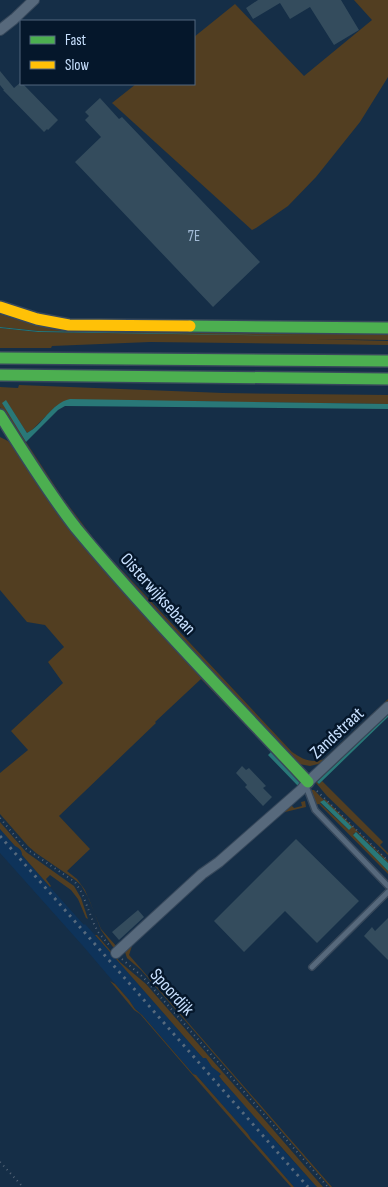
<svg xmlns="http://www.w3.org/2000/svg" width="388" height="1187" font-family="'Sofia Sans Condensed',sans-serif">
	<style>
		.built { fill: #0e335a }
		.green { fill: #523e21; fill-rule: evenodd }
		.water { fill: #297878 }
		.building { fill: #344c5d }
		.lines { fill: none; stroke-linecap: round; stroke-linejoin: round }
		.lane-casing { stroke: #37485b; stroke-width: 8 }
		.street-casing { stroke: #37485b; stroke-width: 12 }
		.fast-casing { stroke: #37485b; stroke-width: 14 }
		.slow-casing { stroke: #37485b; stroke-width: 14 }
		.path { stroke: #546477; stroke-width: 2; stroke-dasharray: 1 4; stroke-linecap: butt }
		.lane { stroke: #57697c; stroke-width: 5 }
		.street { stroke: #57697c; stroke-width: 10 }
		.fast { stroke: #4caf50; stroke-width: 11 }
		.slow { stroke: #ffc107; stroke-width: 11 }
		.rail { stroke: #576a7d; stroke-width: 3; stroke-dasharray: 2.5 5; stroke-linecap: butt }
		.labels { text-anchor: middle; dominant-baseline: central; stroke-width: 5; stroke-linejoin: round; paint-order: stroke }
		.number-label { font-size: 15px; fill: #a3bbd6 }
		.street-label { font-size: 18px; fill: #c8e0fe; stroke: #05172b }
	</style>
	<rect width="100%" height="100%" fill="#152e47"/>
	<path class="built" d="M0,829L15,846L18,847L22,852V855L50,887L84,925L85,924L126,970L203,1058H206L212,1067L218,1070L221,1074H220L219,1076L222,1080L266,1129L277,1143L317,1187H294L254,1141L251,1139L248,1134L196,1075L193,1074L142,1015L135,1009L129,1000L83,946L0,853Z"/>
	<path class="green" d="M354,0H388V77L360,122L316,177L288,206L256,228L252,230L112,103L136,84H194V37L235,4L304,76L372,20Z
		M0,314L12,318L388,332V340L315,339L388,341V345L150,342L52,346L51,348H0V328L38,332L207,334L38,331L0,327Z
		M19,385L223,393L388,395V404L90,400L56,406L32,430L27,433L6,401L3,403L26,442L62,497L100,547L292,752C302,759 312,764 324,759L388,699V703L322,763L310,766L299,764L109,562L24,446L0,407V387L18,388Z
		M0,437L8,441L252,732L201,679L155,722L156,723L59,816L90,849L67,871L77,879L85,890L101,929L117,947H113L101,930L89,899L81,885L74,879L36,853L28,846L0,814V773L28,750L11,731L63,683L48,662L64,647L45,625L27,622L0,590Z
		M388,712V715L317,782L319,784L322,781L383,842L380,845L388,853V855L327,796L316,783L317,780Z
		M312,790H314L324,800L325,799L388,861V863L357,832L353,834L388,871V874L319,804L314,805L311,792ZM324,800L351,827L349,830L320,803Z
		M305,801L306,807L281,813L137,938L132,946L129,955L332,1187H330L141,970L127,958L125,952L128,946L290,804L294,808L302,806L301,802Z
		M0,822L26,852L74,886L81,898L88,919L86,918L78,899L71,890L50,875L46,879L51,886L50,887L22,855C22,850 19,848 15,846L0,829Z
		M95,935H97L120,962L146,984L323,1187H317L315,1185L222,1080L219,1076L221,1074L212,1067L206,1058H203Z
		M110,981L115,984L129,1000L135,1009L142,1015L193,1074L196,1075L248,1134L251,1139L254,1141L294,1187H291C240,1130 190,1072 140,1014L134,1010Z"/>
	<path class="water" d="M0,327L38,331L310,336L38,332L0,328Z
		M70,399L388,404V409L65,406L58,410L26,442L2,403L6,400L27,433C43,425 51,403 70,399Z
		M388,715V717L319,784L317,782Z
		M271,752L301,782L298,786L268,755Z
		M324,800L352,827L349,830L320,802Z
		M356,832L388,863V871L353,835Z"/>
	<path class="building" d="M258,0H341L359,30L334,45L310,7L290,19L280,3L253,19L246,8Z
		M0,71L14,88L21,82V84H23L58,120L48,130L47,129L44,132L3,90H4L0,85Z
		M100,98L119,119L122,117L260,262L213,307L75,162L101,137L85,120L89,116L85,112Z
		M242,766L246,770L249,768L266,786L263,788L272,797L263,806L245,787L247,785L236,773Z
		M296,839L359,901L317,943L285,911L244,952L214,921Z
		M138,910L144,917L119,940L112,932Z
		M388,918V960L364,936L372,927L375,931Z"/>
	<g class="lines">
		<g class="lane-casing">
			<path id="lane" d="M306,786L315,810L388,886
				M312,967L388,892"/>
		</g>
		<g class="street-casing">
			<path id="street" d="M0,30L14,19L34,0
				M116,953L202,874L219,862L301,790L308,782L388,707"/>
		</g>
		<g class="fast-casing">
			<path id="fast" d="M190,326L388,328
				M0,358L388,361
				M0,375L388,379
				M0,415C24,453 48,492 76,528C149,616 230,698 308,782"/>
		</g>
		<g class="slow-casing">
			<path id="slow" d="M0,307L37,319L69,325L190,326"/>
		</g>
		<path class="path" d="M317,791L388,861
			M0,818L25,848L75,882L82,893L94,924L98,932L110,946
			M122,959L143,977L328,1187
			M0,1162L23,1187"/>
		<use href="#lane" class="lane"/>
		<use href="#street" class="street"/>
		<use href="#fast" class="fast"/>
		<use href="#slow" class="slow"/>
		<path class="rail" d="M0,836L308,1187"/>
	</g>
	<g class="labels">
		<g class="number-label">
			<text x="194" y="236">7E</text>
		</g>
		<g class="street-label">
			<text transform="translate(158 594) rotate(48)">Oisterwijksebaan</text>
			<text transform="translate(337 733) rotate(-43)">Zandstraat</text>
			<text transform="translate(172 992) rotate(48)">Spoordijk</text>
		</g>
	</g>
	<rect x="20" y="20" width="175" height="65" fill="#05172b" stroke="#53677f"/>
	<rect x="30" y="36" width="25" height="8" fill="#4caf50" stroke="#53677f"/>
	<text x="65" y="45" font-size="15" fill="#c8e0fe">Fast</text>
	<rect x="30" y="61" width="25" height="8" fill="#ffc107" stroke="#53677f"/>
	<text x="65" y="70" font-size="15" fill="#c8e0fe">Slow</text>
</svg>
